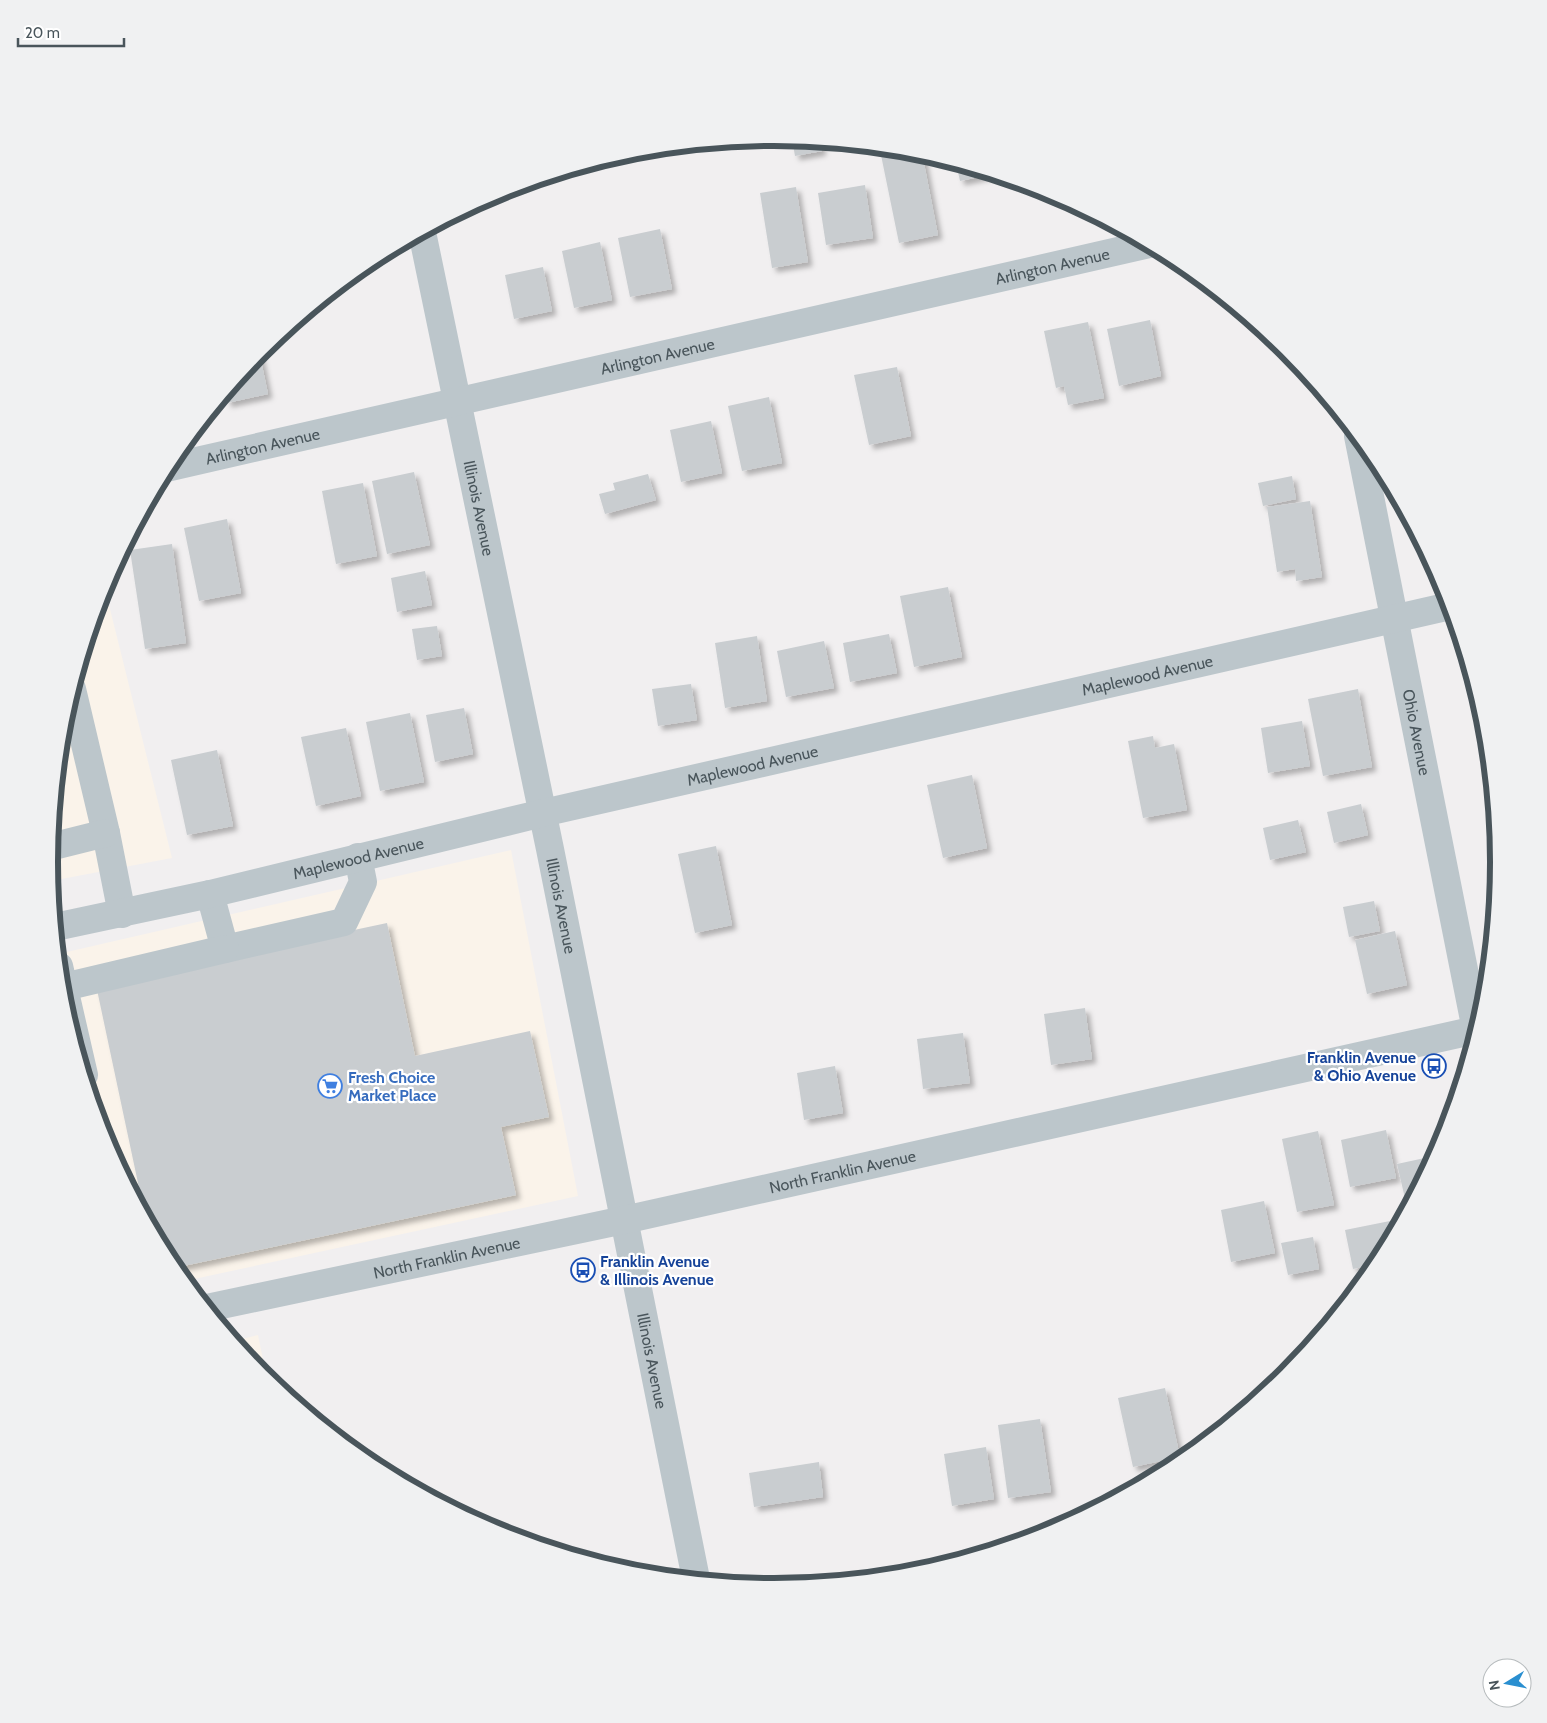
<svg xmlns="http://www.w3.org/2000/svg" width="1547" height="1723" font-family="Cabin,sans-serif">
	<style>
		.commercial { fill: #faf3ea }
		.building { fill: #c9cdd0; filter: url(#shadow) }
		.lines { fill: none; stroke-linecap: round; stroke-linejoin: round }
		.minor { stroke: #bcc6cb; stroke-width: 28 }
		.labels { text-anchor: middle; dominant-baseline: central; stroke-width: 4.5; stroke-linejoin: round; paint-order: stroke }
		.street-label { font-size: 16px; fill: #49555b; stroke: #fff }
		.transit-label { font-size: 16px; font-weight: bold; fill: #164399; stroke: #fff; text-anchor: end }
		.shop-label { font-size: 16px; font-weight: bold; fill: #366cbe; stroke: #fff; text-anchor: start }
		.rim { fill: none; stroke: #49555b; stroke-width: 6 }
	</style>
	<defs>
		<filter id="shadow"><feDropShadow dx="4.5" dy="4.5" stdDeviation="2.5" flood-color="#0004"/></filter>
	</defs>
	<rect width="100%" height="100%" fill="#f1eff0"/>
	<path class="commercial" d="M104,585L172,858L51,881L49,861L63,720Z
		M511,850L578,1196L185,1281L171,1264L104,1139L63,1003L58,954Z
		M258,1335L267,1379L234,1341Z"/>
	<path class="building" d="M792,139L820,141L822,151L795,156Z
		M906,150L922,153L938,235L899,243L881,155Z
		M956,163L974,169L993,174L960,181Z
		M865,185L873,238L826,245L818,193Z
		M796,187L808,262L772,268L760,193Z
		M660,229L672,289L630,297L618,238Z
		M600,242L612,300L574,308L562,251Z
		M543,267L552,311L514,319L505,275Z
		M1150,320L1161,376L1119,386L1107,329Z
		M1088,322L1104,398L1068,405L1064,386L1056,388L1044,331Z
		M259,351L268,394L227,403L225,393Z
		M897,367L911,436L869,445L854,375Z
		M769,397L782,463L742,471L728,406Z
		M711,421L722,473L681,482L670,430Z
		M414,472L430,545L387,554L372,481Z
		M648,474L656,500L605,514L599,494L615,490L613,483Z
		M1292,476L1296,499L1263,506L1258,483Z
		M363,483L377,556L336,564L322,491Z
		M1310,501L1322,577L1296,581L1295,569L1277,572L1267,507Z
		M227,519L241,593L199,601L184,528Z
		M172,544L186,643L145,649L130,550Z
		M425,571L432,605L397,612L391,578Z
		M948,587L962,657L914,667L900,596Z
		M437,626L442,656L417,660L412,629Z
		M889,634L897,673L850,682L843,643Z
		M757,636L767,701L725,708L715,643Z
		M824,641L834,688L786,697L777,651Z
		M691,684L697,720L658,726L652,689Z
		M1358,689L1372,767L1323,776L1308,699Z
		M464,708L473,754L435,762L426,715Z
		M410,713L424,782L380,791L366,722Z
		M1302,721L1310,766L1268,773L1261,728Z
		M346,728L361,796L316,806L301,737Z
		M1153,736L1155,748L1174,744L1187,810L1143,818L1128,741Z
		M217,750L233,826L187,835L171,760Z
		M972,775L987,848L943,858L927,785Z
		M1361,804L1368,835L1334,843L1327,812Z
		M1298,820L1306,852L1270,860L1263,828Z
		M716,846L732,925L695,933L678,854Z
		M1374,901L1380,931L1349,937L1343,907Z
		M387,923L415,1056L530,1031L549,1117L501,1127L516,1195L174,1268L145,1216L96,985Z
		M1395,931L1407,985L1367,994L1355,940Z
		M1085,1008L1092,1059L1051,1065L1044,1014Z
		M963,1033L970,1083L923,1089L917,1039Z
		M835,1066L843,1113L804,1120L797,1073Z
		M1386,1130L1396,1178L1350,1187L1341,1140Z
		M1318,1131L1334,1205L1297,1212L1282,1139Z
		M1434,1156L1407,1207L1397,1164Z
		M1264,1201L1275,1253L1231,1262L1221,1210Z
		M1390,1221L1393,1233L1376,1264L1353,1269L1345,1230Z
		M1313,1237L1319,1269L1288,1275L1281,1243Z
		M1165,1388L1180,1457L1133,1467L1118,1398Z
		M1040,1419L1051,1492L1008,1498L998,1425Z
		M986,1447L994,1499L952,1506L944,1454Z
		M819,1462L823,1497L754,1507L749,1473Z"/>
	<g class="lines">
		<g class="minor">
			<path id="s1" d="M422,232L550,849L696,1579"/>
			<path id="s2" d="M1358,436L1476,1030"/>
			<path id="s3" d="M166,468L1149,244"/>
			<path d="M72,689L106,833L122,914"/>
			<path d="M50,847L106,833"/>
			<path d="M210,894L225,949L344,922L363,882L358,857"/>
			<path id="s4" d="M55,927L210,894L543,813L1450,606"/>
			<path d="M59,966L84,1075"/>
			<path d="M64,987L225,949"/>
			<path id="s5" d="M207,1308L624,1220L1476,1030"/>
		</g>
	</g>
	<defs>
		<g id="bus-ring" transform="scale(1.25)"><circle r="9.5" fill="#fff" stroke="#1a4fb4" stroke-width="1.5"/><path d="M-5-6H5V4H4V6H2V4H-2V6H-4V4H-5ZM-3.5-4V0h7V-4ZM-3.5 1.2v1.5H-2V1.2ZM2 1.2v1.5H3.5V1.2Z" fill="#1a4fb4"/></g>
		<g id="supermarket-ring" transform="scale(1.25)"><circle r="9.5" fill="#fff" stroke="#3f7fe0" stroke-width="1.5"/><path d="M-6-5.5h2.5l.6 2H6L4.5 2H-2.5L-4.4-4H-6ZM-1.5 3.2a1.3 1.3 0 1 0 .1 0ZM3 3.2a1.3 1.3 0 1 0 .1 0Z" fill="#3f7fe0"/></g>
	</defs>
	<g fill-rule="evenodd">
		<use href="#bus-ring" x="1434" y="1066"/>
		<use href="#supermarket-ring" x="330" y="1086"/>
		<use href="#bus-ring" x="583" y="1270"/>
	</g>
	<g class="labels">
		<g class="street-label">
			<text stroke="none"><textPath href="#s3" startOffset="909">Arlington Avenue</textPath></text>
			<text stroke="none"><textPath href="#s3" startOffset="504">Arlington Avenue</textPath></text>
			<text stroke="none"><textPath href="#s3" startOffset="99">Arlington Avenue</textPath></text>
			<text stroke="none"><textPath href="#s1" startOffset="282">Illinois Avenue</textPath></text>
			<text stroke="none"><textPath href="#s4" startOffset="1121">Maplewood Avenue</textPath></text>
			<text stroke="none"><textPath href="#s2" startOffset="302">Ohio Avenue</textPath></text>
			<text stroke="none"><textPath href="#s4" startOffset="716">Maplewood Avenue</textPath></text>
			<text stroke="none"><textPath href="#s4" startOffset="311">Maplewood Avenue</textPath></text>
			<text stroke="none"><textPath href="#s1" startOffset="688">Illinois Avenue</textPath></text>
			<text stroke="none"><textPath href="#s5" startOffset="650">North Franklin Avenue</textPath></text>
			<text stroke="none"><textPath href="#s5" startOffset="245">North Franklin Avenue</textPath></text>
			<text stroke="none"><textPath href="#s1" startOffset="1152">Illinois Avenue</textPath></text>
		</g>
		<g class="transit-label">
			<text x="1416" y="1057">Franklin Avenue<tspan x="1416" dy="18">&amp; Ohio Avenue</tspan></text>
			<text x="600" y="1261" text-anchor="start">Franklin Avenue<tspan x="600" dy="18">&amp; Illinois Avenue</tspan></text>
		</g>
		<g class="shop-label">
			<text x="348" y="1077">Fresh Choice<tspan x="348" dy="18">Market Place</tspan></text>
		</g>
	</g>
	<path d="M0 0H1547V1723H0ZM58 862a716 716 0 1 1 1432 0a716 716 0 1 1-1432 0Z" fill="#f0f1f2" fill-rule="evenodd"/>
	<path class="rim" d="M58 862a716 716 0 1 1 1432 0a716 716 0 1 1-1432 0Z"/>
	<g transform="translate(1507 1683) rotate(260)"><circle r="24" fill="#ffffff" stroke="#b6bbbd"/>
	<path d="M0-4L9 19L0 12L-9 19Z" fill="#2a8fd0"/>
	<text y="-8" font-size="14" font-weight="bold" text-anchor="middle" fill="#49555b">N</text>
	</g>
	<path d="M18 38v8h106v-8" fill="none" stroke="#49555b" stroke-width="2.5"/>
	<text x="25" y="38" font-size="15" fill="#49555b" stroke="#ffffff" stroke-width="4" paint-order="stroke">20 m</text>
</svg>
